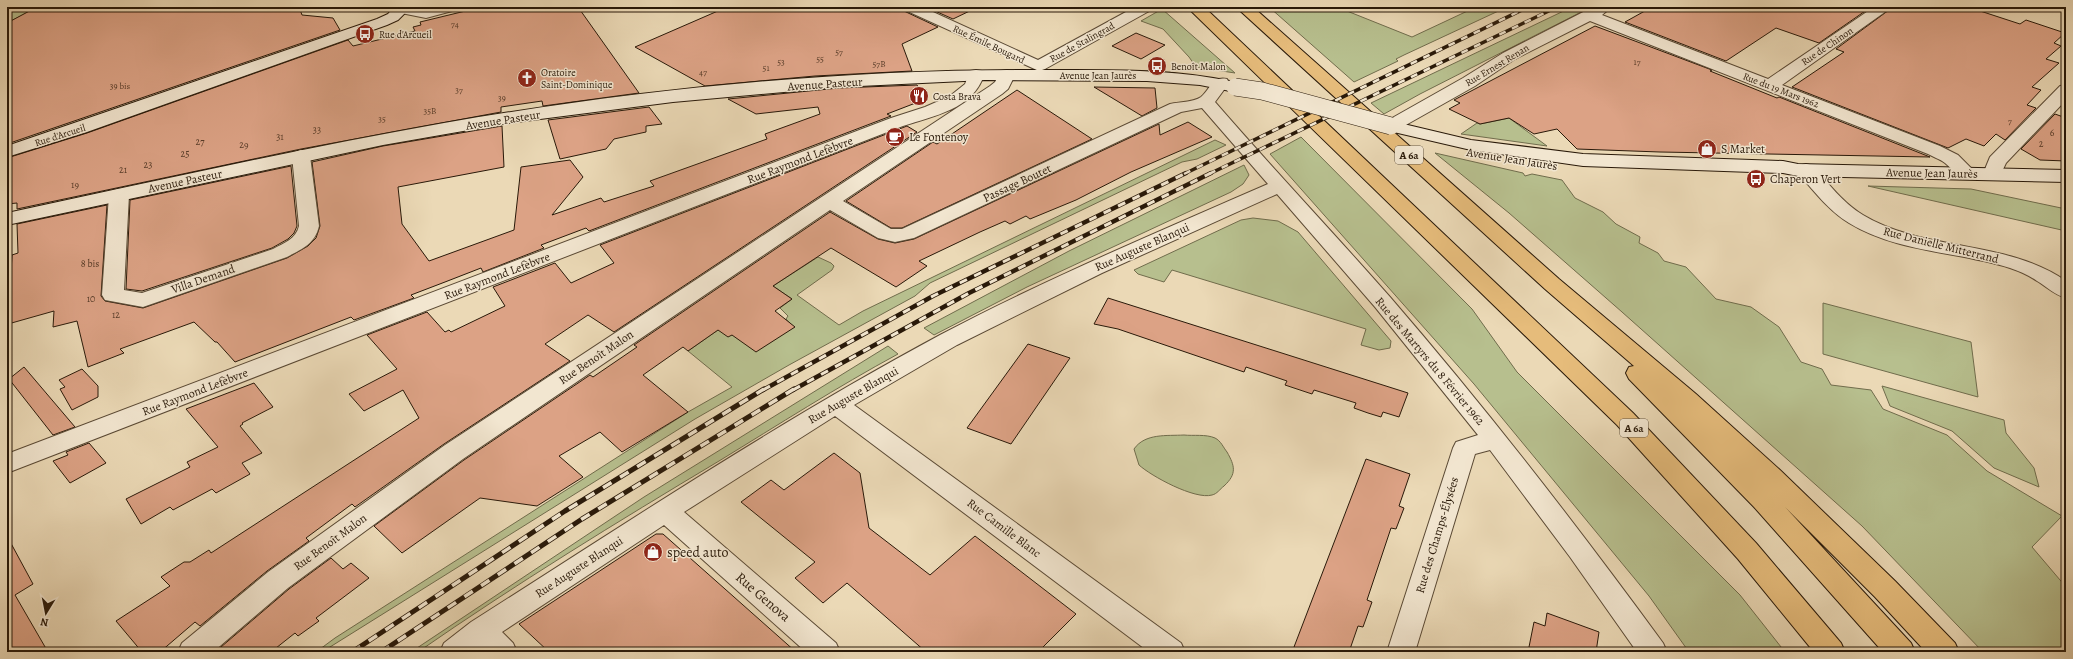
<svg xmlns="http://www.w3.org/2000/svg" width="2073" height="659" font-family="Alegreya,serif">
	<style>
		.green { fill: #b7bf8e; stroke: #706c4c }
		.building { fill: #dca285; stroke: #291909 }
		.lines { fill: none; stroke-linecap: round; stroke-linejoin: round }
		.street-casing { stroke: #5a4934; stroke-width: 2 }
		.secondary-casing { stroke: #291909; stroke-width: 2 }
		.highway-casing { stroke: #291909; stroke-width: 2 }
		.street { fill: #f2e6d0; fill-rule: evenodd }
		.secondary { fill: #f2e6d0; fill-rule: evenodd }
		.highway { fill: #e6bc7b; fill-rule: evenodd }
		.rail-far2-casing { stroke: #291909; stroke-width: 3.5 }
		.rail-far1-casing { stroke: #291909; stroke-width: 4.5 }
		.rail-casing { stroke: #291909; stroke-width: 5 }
		.rail-far2 { stroke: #f2e6d0; stroke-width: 2.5; stroke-dasharray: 7; stroke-linecap: butt }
		.rail-far1 { stroke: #f2e6d0; stroke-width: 3; stroke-dasharray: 8; stroke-linecap: butt }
		.rail { stroke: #f2e6d0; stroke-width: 3.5; stroke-dasharray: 10; stroke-linecap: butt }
		.secondary-bridge-casing { stroke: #291909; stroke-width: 18; stroke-linecap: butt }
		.secondary-bridge { stroke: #f2e6d0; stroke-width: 17 }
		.labels { text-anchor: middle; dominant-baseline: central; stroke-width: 3; stroke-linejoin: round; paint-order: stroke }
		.far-number-label { font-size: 9px; fill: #563b28 }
		.far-poi-label { font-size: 10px; fill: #291909; stroke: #f2e6d0; text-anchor: start }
		.far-street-label { font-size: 10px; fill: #291909; stroke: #f2e6d0 }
		.number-label { font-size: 10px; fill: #563b28 }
		.shield { fill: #f2e6d0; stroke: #655645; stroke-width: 1 }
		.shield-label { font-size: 11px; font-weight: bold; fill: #291909 }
		.street-label { font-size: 12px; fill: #291909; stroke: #f2e6d0 }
		.poi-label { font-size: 12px; fill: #291909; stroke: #f2e6d0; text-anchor: start }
		.near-poi-label { font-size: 14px; fill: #291909; stroke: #f2e6d0; text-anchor: start }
		.near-street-label { font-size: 14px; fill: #291909; stroke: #f2e6d0 }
	</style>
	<rect width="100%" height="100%" fill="#ebd9b6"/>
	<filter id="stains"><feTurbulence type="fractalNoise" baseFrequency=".005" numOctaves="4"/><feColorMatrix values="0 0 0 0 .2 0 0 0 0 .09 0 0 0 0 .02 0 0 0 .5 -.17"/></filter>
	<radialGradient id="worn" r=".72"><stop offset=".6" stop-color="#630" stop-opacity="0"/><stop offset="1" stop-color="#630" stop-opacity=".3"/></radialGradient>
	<path class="green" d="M7,7H37L11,21L7,20Z
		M1269,7H1337L1412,37L1476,7H1507L1404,55L1396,59L1398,61L1354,82Z
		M1572,7H1591L1420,94L1384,114L1371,103Z
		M1162,9L1235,73L1196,67L1189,57L1163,29L1141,21Z
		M1509,118L1547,146L1461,134L1477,123L1480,124Z
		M1301,137L1472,309L1517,372L1740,595L1785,652H1689L1649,596L1474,384L1270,154Z
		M1215,140L1226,145L1197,159L1182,162L930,283L915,296L789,365L695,419L322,652H316L335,638L688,412L732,387L688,351L718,330L732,335L794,327L786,319L788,316L780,308L792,299L773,286L818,257L831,263L834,266L832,270L797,295L839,325L863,311Z
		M1435,153L1523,173L1525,176L1532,174L1562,180L1575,198L1603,212L1616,224L1640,237L1639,243L1658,253L1664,261L1686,267L1716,299L1751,307L1779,327L1801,362L1822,369L1831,385L1871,390L1883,409L1947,435L1987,471L2062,516L2032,547L2066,587V652H1983L1862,526L1622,312L1509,213Z
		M1244,165L1249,175L1243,184L1231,192L1027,287L934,335L924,328L1069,251Z
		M1868,186L1971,189L2066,209V231Z
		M1253,218L1278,221L1298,232L1391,341L1390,348L1379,350L1361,345L1366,329L1172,270L1164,282L1138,274L1134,270L1241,220Z
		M1823,303L1971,342L1978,397L1823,354Z
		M888,346L898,354C837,387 778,425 719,461C617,522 516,584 418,652H411L644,497Z
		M1882,386L2004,420L2006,433L2034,468L2039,487L1994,468L1952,431L1890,406Z
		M1184,435C1193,436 1206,434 1215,438C1221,441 1223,447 1227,452C1235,466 1237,474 1224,486C1220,489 1217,494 1212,495C1195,500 1151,476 1139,465L1134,449C1145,433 1167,436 1184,435Z"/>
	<path class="building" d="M37,7H299L302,15L333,18L340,30L7,144V23Z
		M482,7H578L639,93L543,106L542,101L501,107V112L301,149L17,209V203L7,204V158L87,133L348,40L353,46L415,31L413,27L421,25L420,22Z
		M727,7H900L904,11L938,27L902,44L912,71L815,76L705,86L635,47Z
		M926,7H978L953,19Z
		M1652,7H1871L1819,43L1776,28L1726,61L1625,22Z
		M1893,7H1968L2020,24L2026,20L2065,33L2054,43L2061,46L2046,59L2059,63L2032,87L2041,90L2027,105L2036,108L2005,140L1996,134L1984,146L1966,139L1948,148L1792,87L1844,52L1836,49Z
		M1595,26L1712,70L1710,71L1777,98L1779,97L1930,157L1660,152L1577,149L1557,129L1534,134L1509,118L1480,124L1449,109L1460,103L1454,100Z
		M1136,33L1165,45L1141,59L1112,46Z
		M917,85L926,99L887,114L891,116L589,231L586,228L541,245L544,248L483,272L481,268L445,282L411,295L414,298L354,320L351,317L235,362L217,342H215L194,322L120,349L124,353L88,367L77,321L53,327L54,311L8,324L12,255L18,253L17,224L107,205L101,296L105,301L143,308L287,258L308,246L316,238L320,226L312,162L383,146L502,126L504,167L398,187L402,224L429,261L514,230L521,167L570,160L583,177L552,215L601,198L604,202L654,186L650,181L767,139L765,134L820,114L818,107L756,114L728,99L839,88Z
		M1094,87L1155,88L1157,108L1142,116Z
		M1017,90L1092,139L902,228H891L846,201L933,142L937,144Z
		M649,107L662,124L646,126V132L614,139L606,149L560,159L548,120Z
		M2055,114L2066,118V161L2040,160L2021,149Z
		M1188,122L1212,137L1131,172L1076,200L1030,219L1026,216L1010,224L1005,221L980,232L919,261L927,266L896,287L831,248L773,286L792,299L775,311L795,327L756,352L732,335L728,337L718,330L688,351L683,347L643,375L688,412L622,452L600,432L559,456L583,477L537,506L480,498L402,553L374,526L464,460L590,375L593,377L637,347L634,345L830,212L878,239L895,243L914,239L1159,124L1160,135Z
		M907,126L917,132L614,332L588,315L545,344L570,361L444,444L355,507L352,504L306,538L309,541L267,571L200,626L195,622L160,652H142L116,621L170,586L161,577L184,562H190L209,550L211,553L419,418L403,390L364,411L349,394L397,369L367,335L427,312L445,332L449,330L451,332L505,306L493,287L555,263L571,283L614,263L600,245Z
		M291,166L297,226L294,233L288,239L272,248L142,291L126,289L130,200Z
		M1108,298L1408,393L1399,417L1383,412L1381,417L1368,413L1354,408L1356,403L1314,390L1312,394L1285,385L1287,381L1246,367L1244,372L1118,329L1094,324Z
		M1028,344L1070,358L1011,444L967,428Z
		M24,367L75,427L53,435L9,379Z
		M82,369L98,386V397L72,410L60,389L65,387L59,380Z
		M254,383L273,407L242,423L243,424L240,426L262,453L242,463L250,474L216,493L212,489L173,510L170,507L141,524L126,499L190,467L187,462L218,447L186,409Z
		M89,443L106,463L70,483L53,461L68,455L66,452Z
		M834,453L860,473L869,528L930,575L975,536L1076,614L1038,652H926L847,583L823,603L795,578L815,562L741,502L771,480L784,490Z
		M1366,459L1410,474L1399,506L1404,508L1396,529L1391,528L1367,600L1372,602L1363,627L1358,626L1349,652H1307L1294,647Z
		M656,534H663L796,652H549L519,624Z
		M7,536L33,584L15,595L48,652H7Z
		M331,558L343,569L351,563L369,578L316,618L319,621L298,636L295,633L271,652H226L221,647L289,589Z
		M1547,613L1599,632L1596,652H1528L1534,622L1545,626Z"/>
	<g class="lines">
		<g class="street-casing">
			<path id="street" d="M394,7H459L456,10L426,18L396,12Z
				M902,7H922L1038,60L1135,7H1154L1151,10L1045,69L1039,71L905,10Z
				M1593,7H1607L1609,9L1602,15L1768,79L1874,7H1892L1782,85L1940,146L1958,155L1977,174L1975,178C1960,182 1955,171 1945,163C1940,159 1933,157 1928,154L1590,21L1515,59L1475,86L1397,130L1391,131L1385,130L1382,126L1385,122L1463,78L1503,53Z
				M976,70L982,71L984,75C973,109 934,116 903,126L7,473V454L891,118L925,107L950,96L965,84L970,71Z
				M1007,70L1013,71L1015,75L1008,89L1002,94L843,201L891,229H902L1170,104C1178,102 1194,102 1201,97C1211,89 1211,76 1227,79L1229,83L1215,102C1272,168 1332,231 1390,297C1486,408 1576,524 1663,643L1667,652H1637L1570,557L1490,450L1475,454L1415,652H1387L1453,448L1456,442L1478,435L1375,307L1277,194L1102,273L957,345L854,405L1181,643L1185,652H1149L835,416L684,512L836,643L840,652H806L664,525L502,632L513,643L517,652H484L480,648L475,652H440L444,643L471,622C625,524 778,422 940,335C1046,279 1158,232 1268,184L1202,108L1181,112L914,238L895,242L878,238L830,210L463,459L288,588L213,652H178L182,643L268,572L445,445L990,86L995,82L1001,71Z
				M2066,85V100L2006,163L1999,178L1992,180L1985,178L1983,174L1990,157L2060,86Z
				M301,150L307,152L310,156L319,226C315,244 302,249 287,257L143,307L105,300L102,295L109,195L112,191L119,189L126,191L129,195L124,290L142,293L273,249C284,243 296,239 299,226L292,156L295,152Z
				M1806,164L1813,166C1828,183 1843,203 1863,215C1925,252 2005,239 2066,281V298C2055,295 2047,287 2037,281C2030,276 2019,271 2010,268C1957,251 1898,253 1849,223C1829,211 1814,191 1799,174L1797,170L1799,166Z"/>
		</g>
		<g class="secondary-casing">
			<path id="secondary" d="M394,7H407L409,9L398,20L387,25L87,132L7,157V146L377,19L388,14Z
				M1039,70C1105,70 1170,68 1235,82L1241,83L1243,87L1241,91L1235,92L1200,85L1147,81L985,80L839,87L673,102L509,123L383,145L7,225V213C152,182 297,149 444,123C640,89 840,69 1039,70Z
				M1391,121L1471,140L1583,154L1783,161L1798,164L2066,170V182L1798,176L1783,173L1583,166L1471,150L1385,130L1382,126L1385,122Z"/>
		</g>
		<g class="highway-casing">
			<path id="highway" d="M1187,7H1204L1633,413L1756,543L1841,643L1845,652H1814L1738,559L1617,425Z
				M1236,7H1253L1559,279L1696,394L1780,470L1895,581L1955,643L1959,652H1926L1875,597L1785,507L1911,643L1915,652H1883L1754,507L1629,379L1626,373L1629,367L1634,366L1545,289Z"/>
		</g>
		<use href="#street" class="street"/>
		<use href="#secondary" class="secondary"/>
		<use href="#highway" class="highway"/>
		<g class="rail-far2-casing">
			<path id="rail-far2" d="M1184,174L1528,7
				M1209,174L1557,7"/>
		</g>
		<g class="rail-far1-casing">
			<path id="rail-far1" d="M763,390L933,296L1186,173
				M793,390L969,293L1211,173"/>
		</g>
		<g class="rail-casing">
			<path id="rail" d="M352,652L565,511L764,389
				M381,652L582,519L794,389"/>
		</g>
		<use href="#rail-far2" class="rail-far2"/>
		<use href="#rail-far1" class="rail-far1"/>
		<use href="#rail" class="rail"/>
		<g class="secondary-bridge-casing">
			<path id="secondary-bridge" d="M1235,87L1262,91L1391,126"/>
		</g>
		<use href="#secondary-bridge" class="secondary-bridge"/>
	</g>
	<defs>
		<g id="bus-disc" transform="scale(1)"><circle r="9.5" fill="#8f2418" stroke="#f2e6d0"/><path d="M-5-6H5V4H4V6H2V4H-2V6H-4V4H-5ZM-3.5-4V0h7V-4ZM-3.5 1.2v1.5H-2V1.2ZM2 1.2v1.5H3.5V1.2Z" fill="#fff"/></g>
		<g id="church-disc" transform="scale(1)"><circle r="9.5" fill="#8f2418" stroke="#f2e6d0"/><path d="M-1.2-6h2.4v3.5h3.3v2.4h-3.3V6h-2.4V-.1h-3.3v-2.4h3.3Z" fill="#fff"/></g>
		<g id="restaurant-disc" transform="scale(1)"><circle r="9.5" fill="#8f2418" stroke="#f2e6d0"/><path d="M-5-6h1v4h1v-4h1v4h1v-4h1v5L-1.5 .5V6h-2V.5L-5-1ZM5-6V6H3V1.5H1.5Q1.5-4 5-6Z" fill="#fff"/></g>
		<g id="cafe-disc" transform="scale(1)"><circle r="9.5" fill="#8f2418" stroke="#f2e6d0"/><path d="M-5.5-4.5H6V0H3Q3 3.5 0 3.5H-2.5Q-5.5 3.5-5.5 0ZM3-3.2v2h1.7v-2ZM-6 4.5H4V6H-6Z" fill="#fff"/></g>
		<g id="shop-disc" transform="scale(1)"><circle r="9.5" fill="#8f2418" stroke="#f2e6d0"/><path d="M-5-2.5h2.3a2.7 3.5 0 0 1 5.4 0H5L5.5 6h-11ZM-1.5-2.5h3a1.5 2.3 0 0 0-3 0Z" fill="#fff"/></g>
	</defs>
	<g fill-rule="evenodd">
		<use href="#bus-disc" x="365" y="34"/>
		<use href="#bus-disc" x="1157" y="66"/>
		<use href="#church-disc" x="527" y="78"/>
		<use href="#restaurant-disc" x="919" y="96"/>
		<use href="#cafe-disc" x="895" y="137"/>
		<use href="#shop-disc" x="1707" y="149"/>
		<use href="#bus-disc" x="1756" y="179"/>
		<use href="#shop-disc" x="653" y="552"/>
	</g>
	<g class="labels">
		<g class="far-number-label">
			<text x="455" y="24">74</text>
			<text x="839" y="52">57</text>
			<text x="820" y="59">55</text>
			<text x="781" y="62">53</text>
			<text x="1637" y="62">17</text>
			<text x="879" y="64">57B</text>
			<text x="766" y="68">51</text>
			<text x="703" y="72">47</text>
			<text x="120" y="86">39 bis</text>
			<text x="459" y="90">37</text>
			<text x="502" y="98">39</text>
			<text x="430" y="111">35B</text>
			<text x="382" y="119">35</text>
			<text x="2010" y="121">7</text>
		</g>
		<g class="far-poi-label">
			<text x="379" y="34">Rue d'Arcueil</text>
			<text x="1171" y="66">Benoît Malon</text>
			<text x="541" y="72">Oratoire<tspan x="541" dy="12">Saint-Dominique</tspan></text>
			<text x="933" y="96">Costa Brava</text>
		</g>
		<g class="far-street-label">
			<text transform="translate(1082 42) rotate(-29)">Rue de Stalingrad</text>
			<text transform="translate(989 44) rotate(25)">Rue Émile Bougard</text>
			<text transform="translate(1827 46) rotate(-34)">Rue de Chinon</text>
			<text transform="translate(1497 65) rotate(-31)">Rue Ernest Renan</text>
			<text x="1098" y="75">Avenue Jean Jaurès</text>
			<text transform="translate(1781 90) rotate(21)">Rue du 19 Mars 1962</text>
			<text transform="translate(60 135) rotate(-18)">Rue d'Arcueil</text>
		</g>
		<g class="number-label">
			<text x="317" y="129">33</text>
			<text x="2052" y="132">6</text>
			<text x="280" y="136">31</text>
			<text x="200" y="141">27</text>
			<text x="2041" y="143">2</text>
			<text x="244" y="144">29</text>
			<text x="185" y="153">25</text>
			<text x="148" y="164">23</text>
			<text x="123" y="169">21</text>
			<text x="75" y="184">19</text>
			<text x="90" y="263">8 bis</text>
			<text x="91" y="298">10</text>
			<text x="116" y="314">12</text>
		</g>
		<g class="shield">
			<rect x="1395" y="146" width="28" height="18" rx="3"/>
			<rect x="1620" y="419" width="28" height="18" rx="3"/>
		</g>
		<g class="shield-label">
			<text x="1409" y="155">A 6a</text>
			<text x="1634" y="428">A 6a</text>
		</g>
		<g class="street-label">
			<text transform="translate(825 84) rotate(-4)">Avenue Pasteur</text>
			<text transform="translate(503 120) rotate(-9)">Avenue Pasteur</text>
			<text transform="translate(1512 159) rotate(9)">Avenue Jean Jaurès</text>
			<text transform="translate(800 160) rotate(-21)">Rue Raymond Lefèbvre</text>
			<text transform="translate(1932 173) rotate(1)">Avenue Jean Jaurès</text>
			<text transform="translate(185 181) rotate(-12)">Avenue Pasteur</text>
			<text transform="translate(1017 183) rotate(-25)">Passage Boutet</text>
			<text transform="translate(1941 245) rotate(14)">Rue Danielle Mitterrand</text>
			<text transform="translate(1142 247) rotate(-24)">Rue Auguste Blanqui</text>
			<text transform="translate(497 276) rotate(-21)">Rue Raymond Lefèbvre</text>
			<text transform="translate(203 279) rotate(-19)">Villa Demand</text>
			<text transform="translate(596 357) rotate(-34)">Rue Benoît Malon</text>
			<text transform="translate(1430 361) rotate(50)">Rue des Martyrs du 8 Février 1962</text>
			<text transform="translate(195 392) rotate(-21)">Rue Raymond Lefèbvre</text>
			<text transform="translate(853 395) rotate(-30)">Rue Auguste Blanqui</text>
			<text transform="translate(1004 528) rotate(37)">Rue Camille Blanc</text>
			<text transform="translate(1437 535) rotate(-73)">Rue des Champs-Élysées</text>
			<text transform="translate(330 542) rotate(-36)">Rue Benoît Malon</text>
			<text transform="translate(579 567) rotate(-33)">Rue Auguste Blanqui</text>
		</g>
		<g class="poi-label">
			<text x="909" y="137">Le Fontenoy</text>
			<text x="1721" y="149">S Market</text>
			<text x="1770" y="179">Chaperon Vert</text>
		</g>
		<g class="near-poi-label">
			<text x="667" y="552">speed auto</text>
		</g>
		<g class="near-street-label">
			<text transform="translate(763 597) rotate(41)">Rue Genova</text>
		</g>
	</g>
	<rect width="2073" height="659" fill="none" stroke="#ebd9b6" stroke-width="24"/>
	<rect x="8" y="8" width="2057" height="643" fill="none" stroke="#291909" stroke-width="2"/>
	<rect x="12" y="12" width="2049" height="635" fill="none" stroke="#291909"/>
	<g transform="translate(46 613) rotate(190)" stroke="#f2e6d0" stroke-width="3" paint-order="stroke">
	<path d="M0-3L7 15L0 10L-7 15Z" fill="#291909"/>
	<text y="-6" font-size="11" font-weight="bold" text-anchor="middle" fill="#291909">N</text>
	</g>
	<rect width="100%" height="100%" filter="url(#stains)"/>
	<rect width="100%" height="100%" fill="url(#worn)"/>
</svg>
